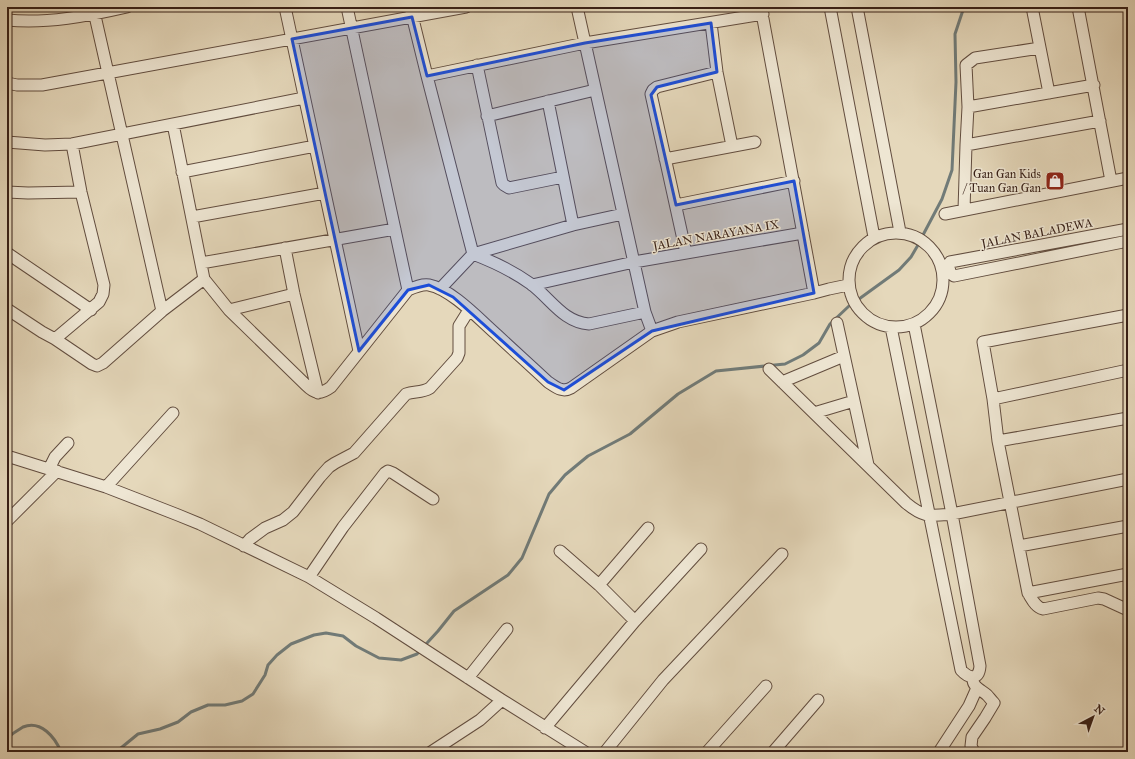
<svg xmlns="http://www.w3.org/2000/svg" width="1135" height="759" font-family="'IM FELL Great Primer',serif">
	<style>
		.lines { fill: none; stroke-linecap: round; stroke-linejoin: round }
		.stream { stroke: #717b78; stroke-width: 3 }
		.minor-casing { stroke: #624d3f; stroke-width: 13 }
		.minor { stroke: #eee6d3; stroke-width: 11 }
		.marked { fill: #1d4ed8; fill-opacity: 0.2; stroke: #1d4ed8; stroke-width: 3; stroke-linejoin: round }
		.labels { text-anchor: middle; dominant-baseline: central; stroke-width: 3; stroke-linejoin: round; paint-order: stroke }
		.poi-label { font-size: 12px; fill: #371f16; stroke: #eee6d3; text-anchor: end }
		.street-label { font-size: 12px; fill: #371f16; stroke: #eee6d3 }
	</style>
	<rect width="100%" height="100%" fill="#e5d8bb"/>
	<filter id="stains"><feTurbulence type="fractalNoise" baseFrequency=".005" numOctaves="4"/><feColorMatrix values="0 0 0 0 .2 0 0 0 0 .09 0 0 0 0 .02 0 0 0 .5 -.17"/></filter>
	<radialGradient id="worn" r=".72"><stop offset=".6" stop-color="#630" stop-opacity="0"/><stop offset="1" stop-color="#630" stop-opacity=".3"/></radialGradient>
	<g class="lines">
		<path class="stream" d="M923,235L942,199L952,170L956,82L955,34L964,7
			M859,299L899,270L911,257L918,245
			M7,738C12,734 18,730 23,727C41,720 55,737 61,752
			M116,752L138,734L160,729L178,722L191,712L208,705H225L242,701L253,694L265,675L268,665L277,655L291,644L314,635L326,633L343,636L356,646L379,658L401,660L417,654L438,631L454,611L508,575L522,558L549,494L565,475L588,456L630,434L678,394L716,371L785,364L803,355L819,343L830,324L849,306"/>
		<g class="minor-casing">
			<path id="minor" d="M93,7L162,311
				M285,7L359,351
				M347,7L408,290
				M410,7L427,76L473,254
				M577,7L645,312L652,331
				M830,7L874,237
				M857,7L900,232
				M1032,7L1049,93
				M1078,7L1111,181
				M761,8L814,293
				M7,20C47,24 88,16 127,7
				M711,23L717,72L732,146
				M477,65L502,183L504,185L509,188L563,177
				M427,76L585,43L763,14
				M7,83L17,85H42L466,7
				M548,101L573,225
				M968,107L1094,85
				M487,116L595,90
				M173,124L204,279L229,310L306,385C315,394 320,395 331,387L408,290C415,287 422,284 429,285C451,289 479,319 496,334C513,350 531,366 548,382C556,387 562,393 571,388L652,331L678,322L814,293L829,289L848,285
				M7,142L45,145L72,144L304,98
				M966,145L1100,121
				M665,159L755,142
				M182,172L315,146
				M7,192L28,193L81,192
				M676,205L794,181
				M964,210L966,145L968,107L966,65L975,58L1040,48
				M945,214L1128,178
				M192,217L325,193
				M1128,229L950,262L948,265L951,274L954,276L1128,241
				M849 280a47 47 0 1 1 94 0a47 47 0 1 1-94 0Z
				M285,248L294,294L318,393
				M7,253L91,310
				M686,253L651,94L653,90L657,87L717,72
				M473,254C494,262 513,271 531,284C551,299 563,322 589,324L645,312
				M201,263L395,229
				M532,285L634,262L803,233
				M440,289L473,254L573,225L623,214
				M7,309L42,332L55,339L92,364L97,366L103,363L162,311L204,279
				M229,310L294,294
				M1128,315L983,342L993,399L998,441L1028,593C1032,599 1035,607 1043,609L1098,598L1104,599L1128,610
				M837,323L868,465
				M891,327L961,670C969,679 979,680 980,666L952,514L914,324
				M55,339L99,302L103,294L104,285L81,192L72,144
				M769,369L906,503C924,518 930,516 952,514L1128,479
				M782,382L844,356
				M993,399L1128,370
				M814,413L854,401
				M998,441L1128,418
				M7,456L106,487L178,515L200,524L309,577L376,618L502,700L585,752
				M49,469L55,457L68,443
				M106,487L173,413
				M7,521L57,471
				M244,546L250,539L265,528L283,520L293,512L320,477L329,467L335,463L354,453L406,394C414,391 422,393 430,388L457,358L459,353V326L469,310
				M1019,546L1128,526
				M560,551L599,585L635,621
				M309,577L343,527L385,473L388,471L393,473L433,499
				M599,585L648,528
				M1028,593L1128,574
				M973,677C972,687 980,689 987,695C989,697 991,700 994,703L985,718L972,737L971,746L974,752
				M468,678L507,629
				M545,728L635,621L701,549
				M431,752L480,720L502,700
				M605,752L663,680L782,554
				M707,752L766,686
				M773,752L818,700
				M939,752L969,706L977,688"/>
		</g>
		<use href="#minor" class="minor"/>
	</g>
	<path class="marked" d="M412,17L427,76L585,43L711,23L717,72L657,87L651,95L676,205L794,181L814,293L652,331L564,390L548,382L453,297L429,285L408,290L359,351L292,39Z"/>
	<defs>
		<g id="shop-square" transform="scale(1)"><rect x="-9" y="-9" width="18" height="18" rx="4" fill="#8f2418" stroke="#eee6d3"/><path d="M-5-2.5h2.3a2.7 3.5 0 0 1 5.4 0H5L5.5 6h-11ZM-1.5-2.5h3a1.5 2.3 0 0 0-3 0Z" fill="#fff"/></g>
	</defs>
	<g fill-rule="evenodd">
		<use href="#shop-square" x="1055" y="181"/>
	</g>
	<g class="labels">
		<g class="poi-label">
			<text x="1041" y="174">Gan Gan Kids<tspan x="1041" dy="14">/ Tuan Gan Gan</tspan></text>
		</g>
		<g class="street-label">
			<text transform="translate(1037 233) rotate(-11)">JALAN BALADEWA</text>
			<text transform="translate(716 235) rotate(-10)">JALAN NARAYANA IX</text>
		</g>
	</g>
	<rect width="1135" height="759" fill="none" stroke="#e5d8bb" stroke-width="24"/>
	<rect x="8" y="8" width="1119" height="743" fill="none" stroke="#371f16" stroke-width="2"/>
	<rect x="12" y="12" width="1111" height="735" fill="none" stroke="#371f16"/>
	<g transform="translate(1093 717) rotate(41)" stroke="#eee6d3" stroke-width="3" paint-order="stroke">
	<path d="M0-3L7 15L0 10L-7 15Z" fill="#371f16"/>
	<text y="-6" font-size="11" font-weight="bold" text-anchor="middle" fill="#371f16">N</text>
	</g>
	<rect width="100%" height="100%" filter="url(#stains)"/>
	<rect width="100%" height="100%" fill="url(#worn)"/>
</svg>
